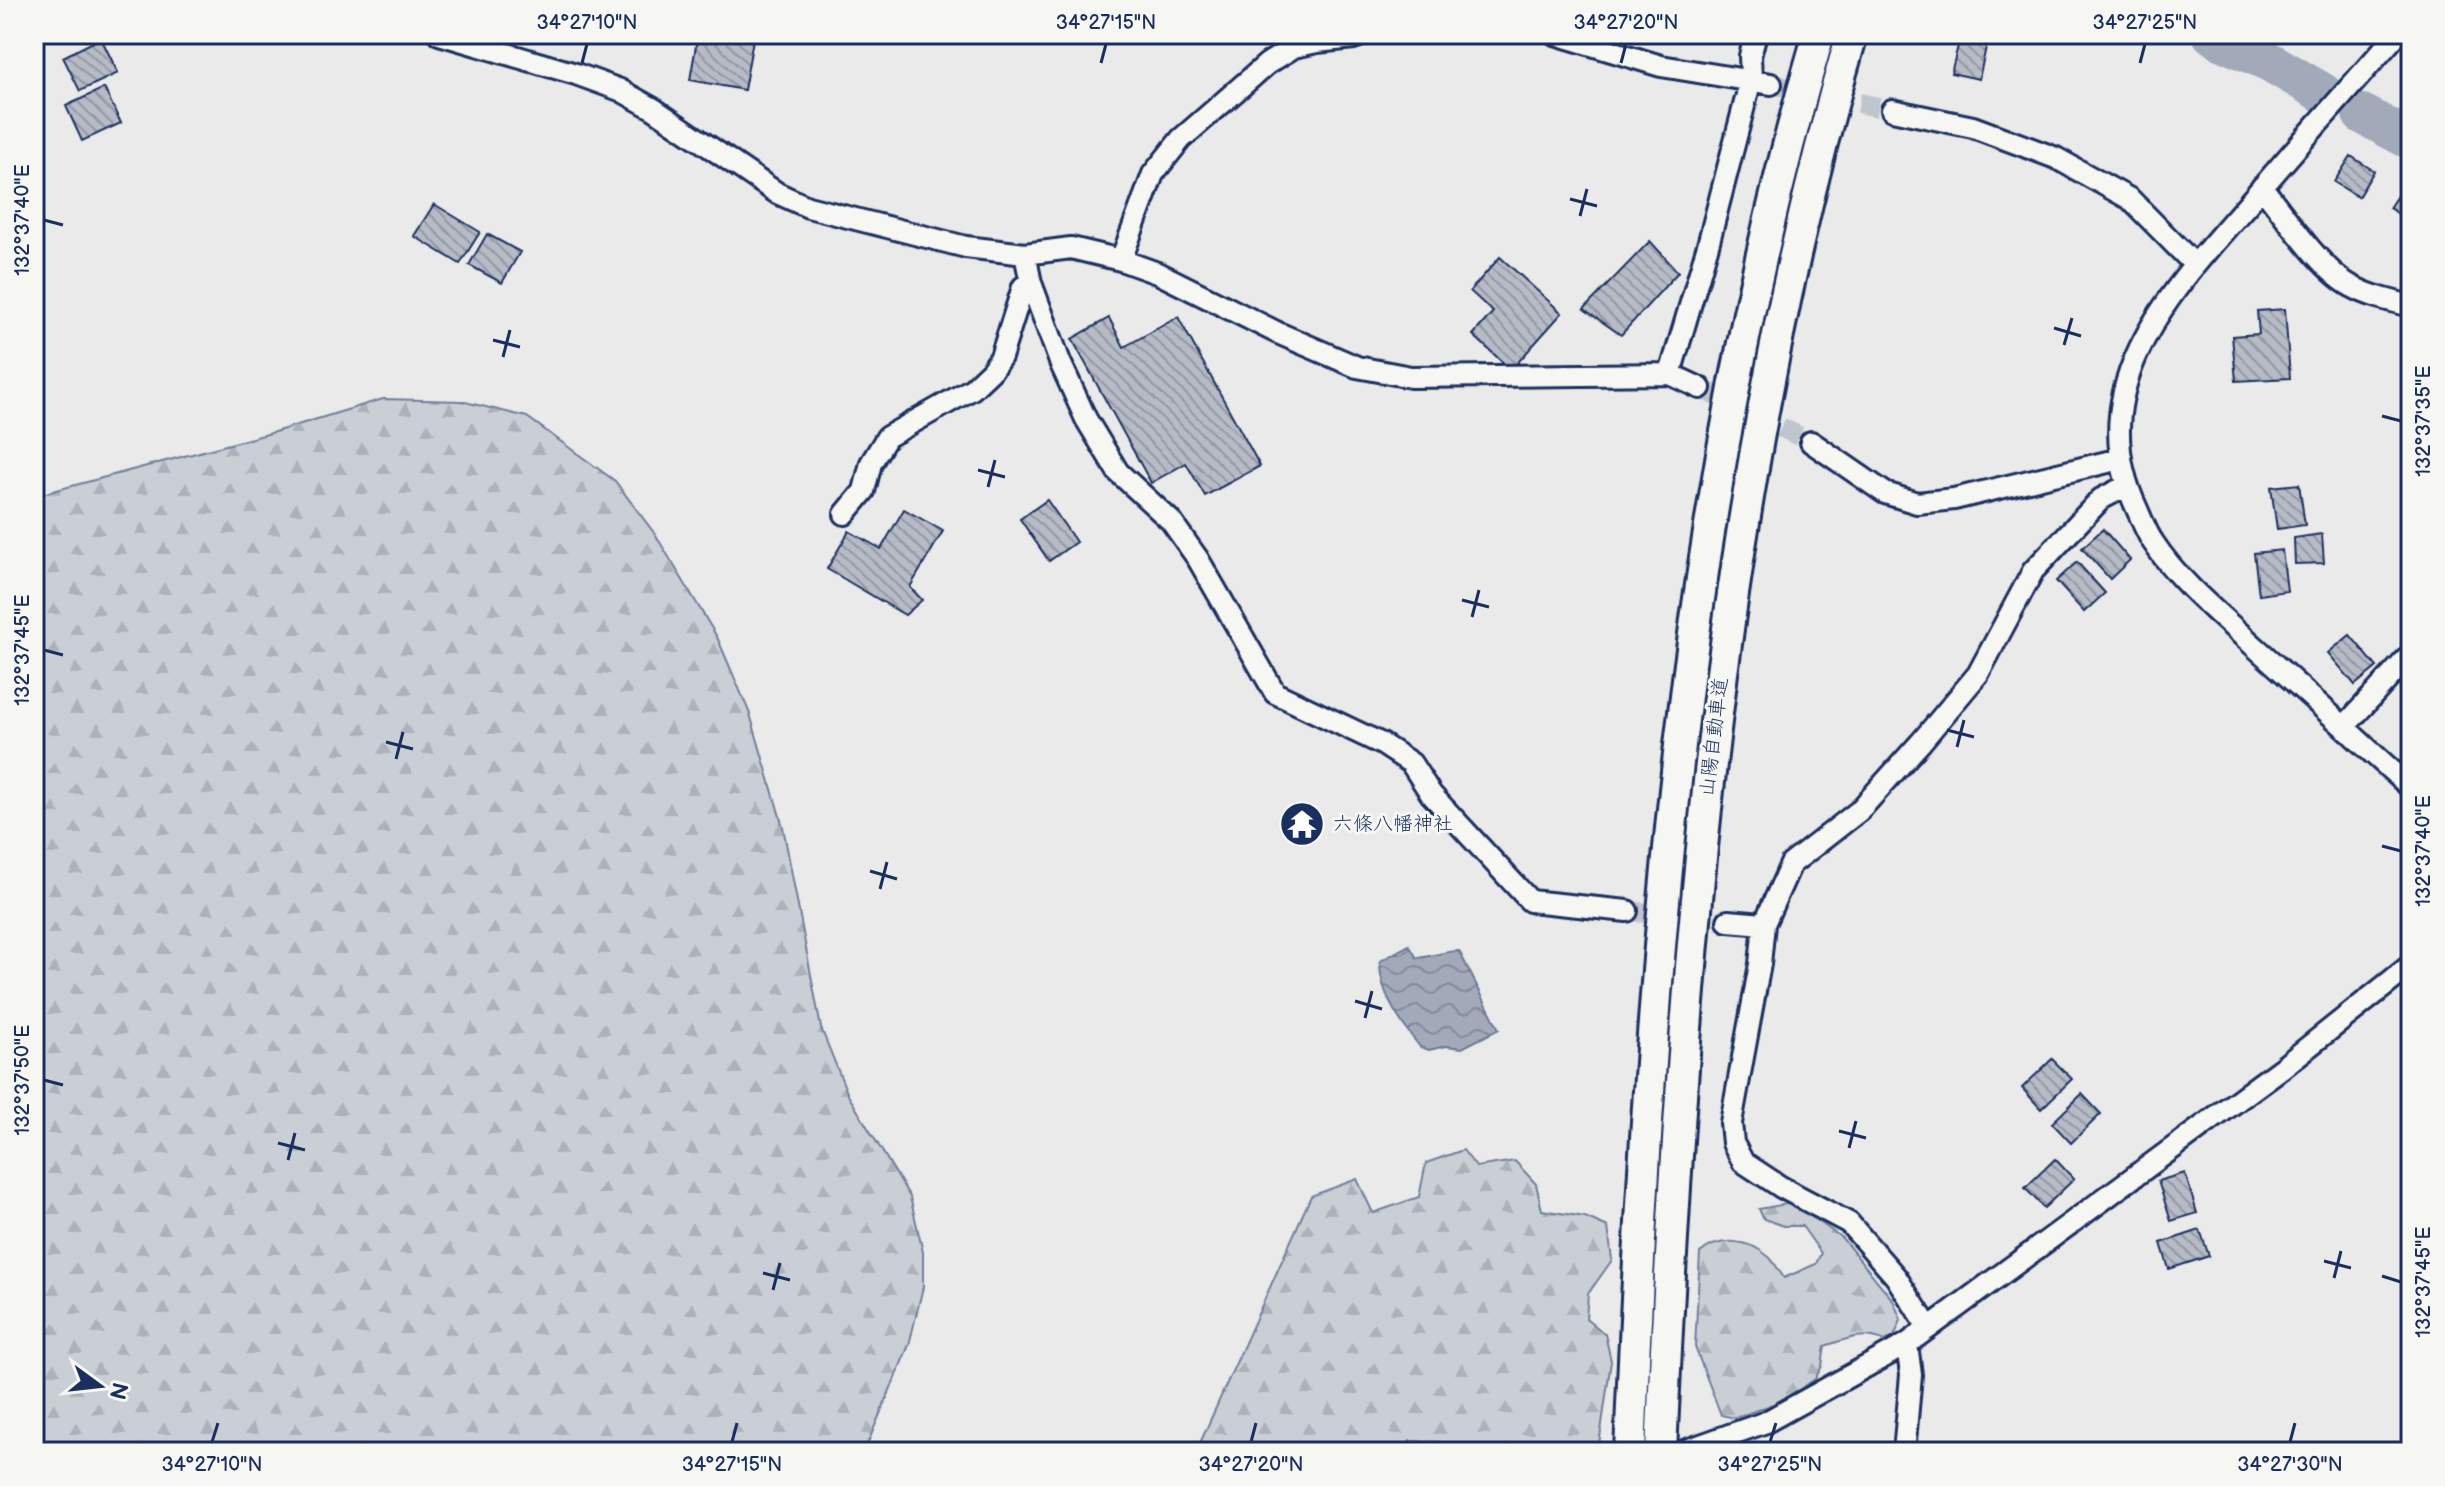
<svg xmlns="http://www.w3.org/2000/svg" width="2445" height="1486" font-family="'Balsamiq Sans','Klee One',sans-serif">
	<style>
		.forest { fill: url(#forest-firs); stroke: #727e9a; stroke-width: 2 }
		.water { fill: url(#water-waves); stroke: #6c7995; stroke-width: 2 }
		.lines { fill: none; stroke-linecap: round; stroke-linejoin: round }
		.river { stroke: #a2aaba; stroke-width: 40 }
		.building { fill: url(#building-back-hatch); stroke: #1b2f5e; stroke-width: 2 }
		.minor-tunnel { stroke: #c0c5cd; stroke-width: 20; stroke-dasharray: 20 10; stroke-linecap: butt }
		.minor-casing { stroke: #1b2f5e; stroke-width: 26 }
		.highway-casing { stroke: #1b2f5e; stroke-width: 36 }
		.minor { stroke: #f6f6f2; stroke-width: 20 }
		.highway { stroke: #f6f6f2; stroke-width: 30 }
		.ticks { fill: none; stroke: #1b2f5e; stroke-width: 3 }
		.labels { text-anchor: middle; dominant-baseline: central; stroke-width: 6; stroke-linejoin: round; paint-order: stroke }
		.street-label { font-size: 20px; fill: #1b2f5e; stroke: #f6f6f2 }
		.poi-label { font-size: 20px; fill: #1b2f5e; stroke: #f6f6f2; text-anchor: start }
		.neatline { fill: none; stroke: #1b2f5e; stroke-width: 3 }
		.ticks-label { font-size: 20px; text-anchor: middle; fill: #1b2f5e }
	</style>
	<defs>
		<pattern id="forest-firs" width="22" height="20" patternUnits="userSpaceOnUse" patternTransform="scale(2)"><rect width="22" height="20" fill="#caced5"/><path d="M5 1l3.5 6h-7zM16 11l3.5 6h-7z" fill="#adb1b9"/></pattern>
		<pattern id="water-waves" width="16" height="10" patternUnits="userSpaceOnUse" patternTransform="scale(2)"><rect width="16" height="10" fill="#a2aaba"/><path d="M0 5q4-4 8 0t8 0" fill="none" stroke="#838b9a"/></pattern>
		<pattern id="building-back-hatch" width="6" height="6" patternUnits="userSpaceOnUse" patternTransform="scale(2)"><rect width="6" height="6" fill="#b6bbc6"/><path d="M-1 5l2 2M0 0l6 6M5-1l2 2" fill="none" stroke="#9398a4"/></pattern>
	</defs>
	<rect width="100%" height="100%" fill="#e9eae9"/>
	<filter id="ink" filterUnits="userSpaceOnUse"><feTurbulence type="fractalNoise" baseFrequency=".0125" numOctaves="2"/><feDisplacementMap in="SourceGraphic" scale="16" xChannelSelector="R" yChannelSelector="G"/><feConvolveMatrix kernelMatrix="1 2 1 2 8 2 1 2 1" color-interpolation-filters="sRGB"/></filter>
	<g filter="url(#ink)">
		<path class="forest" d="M383,399L461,401L527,417L615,481L655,534L717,637L750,714L783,827L821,1028L848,1095L910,1197L923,1252V1287L909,1345L864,1452H34V496L271,433Z
			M1463,1150L1476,1167L1515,1161L1536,1184L1542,1210L1585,1217L1608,1227L1612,1260L1588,1294L1586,1318L1605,1334L1611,1361L1598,1452H1437L1439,1442L1410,1441L1403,1452H1196L1311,1196L1357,1179L1373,1213L1419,1197L1426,1163Z
			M1792,1203L1842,1238L1893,1300L1901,1320L1894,1337L1885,1341C1863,1331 1846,1339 1825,1346L1822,1366L1815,1379L1782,1401L1735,1418L1721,1415L1695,1347L1700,1253C1720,1236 1749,1239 1769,1257C1775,1263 1779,1271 1784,1278L1816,1264L1821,1253L1802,1226H1784L1764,1219L1759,1209Z"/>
		<path class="water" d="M1409,945L1417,958C1432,957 1444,951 1459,951L1499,1029L1462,1048L1446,1046L1429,1050L1420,1047C1400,1022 1379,993 1380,961Z"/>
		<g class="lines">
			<path class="river" d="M2212,34L2220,40L2270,62L2323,93
				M2362,114L2411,140"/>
		</g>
		<path class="building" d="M698,34H754L744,90L690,80Z
			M1961,34L1988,38L1979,79L1951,73Z
			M101,38L118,73L80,91L63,57Z
			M104,88L121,123L82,141L66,106Z
			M2351,156L2374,171L2358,197L2334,182Z
			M2406,182L2411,185V222L2389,208Z
			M434,204L480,232L460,264L414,236Z
			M487,234L520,252L502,283L469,265Z
			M1650,241L1678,272L1621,335L1584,309Z
			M1500,257L1562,313L1511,370L1473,335L1493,312L1470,291Z
			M2285,309L2290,378L2236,381L2232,336L2259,334L2257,311Z
			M1178,317L1260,466L1205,496L1186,463L1151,483L1072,339L1109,318L1124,347Z
			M2299,484L2305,525L2277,529L2271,487Z
			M1047,500L1076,542L1049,561L1020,519Z
			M904,509L943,531L910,587L922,600L905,615L827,569L849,531L881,549Z
			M2103,529L2130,560L2110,579L2082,548Z
			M2322,534L2324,563L2295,564L2294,538Z
			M2282,550L2287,591L2259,595L2254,553Z
			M2077,562L2105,593L2084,612L2056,581Z
			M2350,635L2377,667L2355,685L2328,653Z
			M2052,1059L2072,1079L2041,1109L2022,1088Z
			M2082,1094L2101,1114L2071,1143L2052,1123Z
			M2055,1159L2074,1179L2044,1208L2025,1188Z
			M2185,1173L2197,1213L2171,1221L2158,1181Z
			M2200,1230L2209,1256L2169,1269L2161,1243Z"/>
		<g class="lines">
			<path class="minor-tunnel" d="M1771,84L1892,110
				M1700,388L1811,442
				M1627,911L1728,921"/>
			<g class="minor-casing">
				<path id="minor" d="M439,34L576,74L620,90L654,109L777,193L808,207L966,247L1025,254L1071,248L1121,260L1160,274L1278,333L1357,367L1411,377L1670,374L1700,388
					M1555,34L1661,66L1771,84
					M2397,34C2349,88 2300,143 2253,198C2176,286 2078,384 2137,509C2142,520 2146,532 2153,542C2179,582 2219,614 2254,646C2307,693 2359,741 2411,788
					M1892,110L1973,127L2056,158L2130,199L2195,265
					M2262,187C2285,215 2320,269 2351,286C2369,296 2391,301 2411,306
					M1025,254L1031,283L1060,362L1086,419L1118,472L1171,521L1198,559L1275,693L1382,744L1411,763L1431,794L1530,901L1627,911
					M1121,260L1153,174L1181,139L1267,64L1294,47L1317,42L1354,38L1364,34
					M1670,374L1708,245L1751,79L1750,56L1756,34
					M1811,442L1885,493L1917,503L1954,499L2120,459
					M845,514L864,491L871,463L887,437L972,389L991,371L1001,357L1023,287L1031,283
					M2344,727L2411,654
					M1728,921L1764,924
					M1928,1327L1896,1277L1849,1223L1781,1187L1743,1162L1733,1143L1731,1123L1760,964L1764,924L1791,864L1859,811L1921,742L1978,674L2033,571L2101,499L2126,486
					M1684,1451L1766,1422L1907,1344L2283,1067L2411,965
					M1904,1452L1911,1375L1907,1344"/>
			</g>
			<g class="highway-casing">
				<path id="highway" d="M1630,1452C1650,975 1683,494 1819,34
					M1661,1452C1683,975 1717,494 1852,34"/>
			</g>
			<use href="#minor" class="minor"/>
			<use href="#highway" class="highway"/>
		</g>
	</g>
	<path class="ticks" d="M582,63L587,44M1101,63L1106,44M1621,63L1626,44M2140,63L2145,44M1570,199L1597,206M1580,216L1587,189M44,220L63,225M2054,328L2081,336M493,340L520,347M2064,345L2072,318M503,357L510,330M2382,416L2401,421M978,470L1005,477M988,487L995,460M1462,600L1489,607M1472,617L1479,590M44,650L63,655M1947,730L1974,737M386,742L413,749M1957,747L1964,720M396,759L403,732M2382,846L2401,851M870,871L897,879M880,889L887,862M1355,1001L1382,1009M1365,1018L1372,991M44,1080L63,1085M1839,1131L1866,1138M278,1143L305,1150M1849,1148L1856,1121M288,1160L295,1133M2324,1261L2351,1268M763,1273L790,1280M2382,1276L2401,1282M2334,1278L2341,1251M773,1290L780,1263M212,1442L218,1423M732,1442L737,1423M1251,1442L1256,1423M1770,1442L1776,1423M2290,1442L2295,1423"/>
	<defs>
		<g id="temple-disc" transform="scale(2.3)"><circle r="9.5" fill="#1b2f5e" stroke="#f6f6f2"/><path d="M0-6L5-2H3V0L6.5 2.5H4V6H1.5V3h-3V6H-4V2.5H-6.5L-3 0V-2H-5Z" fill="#fff"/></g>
	</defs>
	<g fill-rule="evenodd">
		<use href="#temple-disc" x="1302" y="824"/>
	</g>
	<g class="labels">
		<g class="street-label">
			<text transform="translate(1714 737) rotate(-83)">山陽自動車道</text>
		</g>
		<g class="poi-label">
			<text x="1333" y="824">六條八幡神社</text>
		</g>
	</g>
	<rect width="2445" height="1486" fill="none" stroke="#f6f6f2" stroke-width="88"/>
	<g transform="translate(100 1386) rotate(105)" stroke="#f6f6f2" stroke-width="6" paint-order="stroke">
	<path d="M0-6L14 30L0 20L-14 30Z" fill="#1b2f5e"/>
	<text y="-12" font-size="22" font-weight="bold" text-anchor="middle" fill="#1b2f5e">N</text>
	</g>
	<rect x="44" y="44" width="2357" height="1398" class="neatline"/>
	<g class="ticks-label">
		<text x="587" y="29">34°27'10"N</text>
		<text x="1106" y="29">34°27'15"N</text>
		<text x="1626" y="29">34°27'20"N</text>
		<text x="2145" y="29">34°27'25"N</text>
		<text transform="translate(22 220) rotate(-90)" y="7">132°37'40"E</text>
		<text transform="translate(2423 421) rotate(-90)" y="7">132°37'35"E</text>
		<text transform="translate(22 650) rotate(-90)" y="7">132°37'45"E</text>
		<text transform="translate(2423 851) rotate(-90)" y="7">132°37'40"E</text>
		<text transform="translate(22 1080) rotate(-90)" y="7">132°37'50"E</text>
		<text transform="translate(2423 1282) rotate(-90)" y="7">132°37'45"E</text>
		<text x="212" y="1471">34°27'10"N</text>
		<text x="732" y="1471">34°27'15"N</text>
		<text x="1251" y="1471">34°27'20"N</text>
		<text x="1770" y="1471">34°27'25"N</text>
		<text x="2290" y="1471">34°27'30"N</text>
	</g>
</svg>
